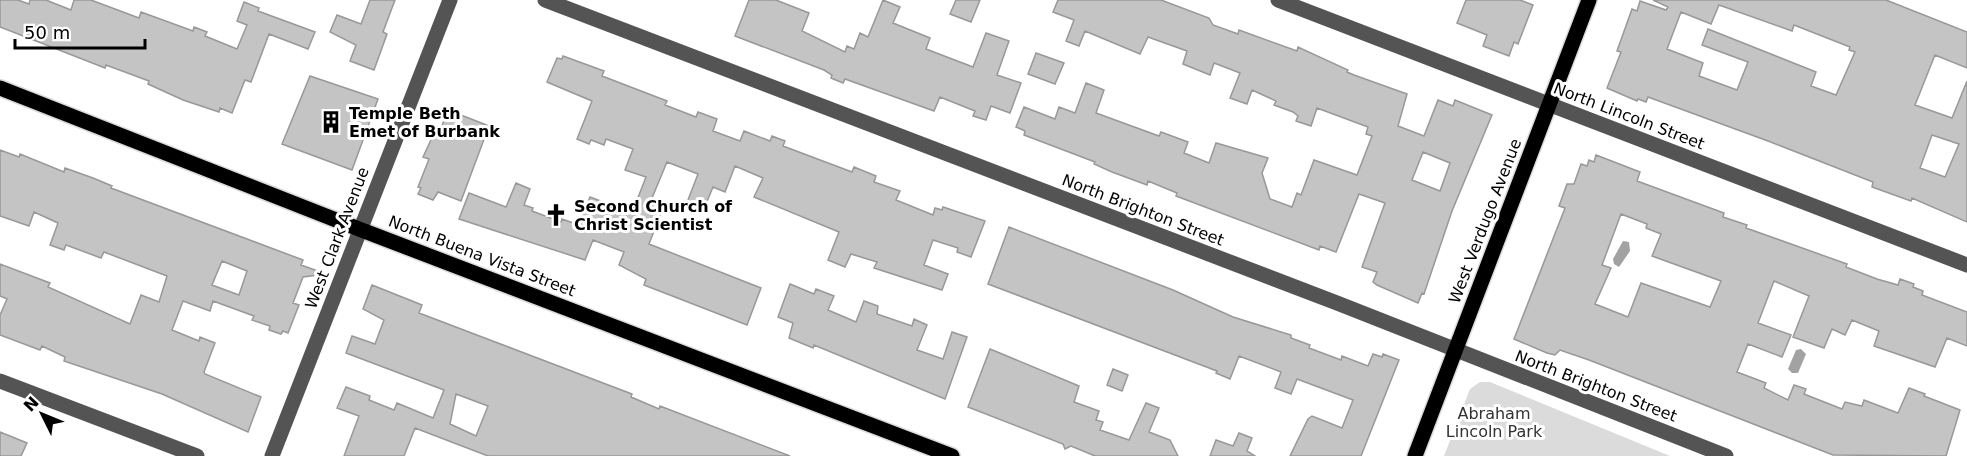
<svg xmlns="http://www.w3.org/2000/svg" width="1967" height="456" font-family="'DejaVu Sans',sans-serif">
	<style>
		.green { fill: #dbdbdb }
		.water { fill: #a2a2a2 }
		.building { fill: #c4c4c4; stroke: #989898; stroke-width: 1.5; fill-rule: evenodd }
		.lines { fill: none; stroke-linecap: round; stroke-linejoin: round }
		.major-casing { stroke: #dbdbdb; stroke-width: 18 }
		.minor { stroke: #545454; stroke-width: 15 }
		.major { stroke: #000; stroke-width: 15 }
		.labels { text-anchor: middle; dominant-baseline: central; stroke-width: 6; stroke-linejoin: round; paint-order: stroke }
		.poi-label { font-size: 16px; font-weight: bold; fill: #000; stroke: #fff; text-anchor: start }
		.street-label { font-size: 16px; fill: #000; stroke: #fff }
		.park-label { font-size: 16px; fill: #323232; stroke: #fff }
	</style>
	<rect width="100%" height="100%" fill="#fff"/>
	<path class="green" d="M1480,382H1490L1670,456H1444L1470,389Z"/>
	<path class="water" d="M1623,241L1629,242L1630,251L1619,267L1614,264L1613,259Z
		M1801,349L1806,354L1798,373H1792L1788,369L1796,350Z"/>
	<path class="building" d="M0,0H18L29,4L30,0H46L71,10L74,0H91L139,18L141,12L193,31L194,27L207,32L205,36L237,49L247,25L237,21L244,2L259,8L258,11L315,32L308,49L269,34L251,82L245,80L232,113L220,108L219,112L183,100L148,84L149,81L106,65L105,68L0,27Z
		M370,0H395L383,32L387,34L374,70L350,61L356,45L330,32L337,15L361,24Z
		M749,0H776L809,13L802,31L845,52L847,46L854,49L860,33L868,37L883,0L900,7L893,23L930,38L926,49L973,67L986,33L1009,41L997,75L1021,83L1010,113L991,106L986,120L973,116L975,111L940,97L934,111L845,79L843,83L831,78L832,75L824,70L735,36Z
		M956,0H980L971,22L950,14Z
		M1058,0H1161L1209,18L1213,25L1238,34L1239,30L1297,51L1298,47L1348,70L1347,72L1354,75L1407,94L1398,126L1424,136L1438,100L1453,106L1455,100L1492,115L1452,211L1424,294L1422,293L1418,303L1377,285L1373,282L1377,272L1362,267L1385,203L1359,194L1336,252L1320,246L1319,250L1176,196L1177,193L1148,181L1147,185L1112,172L1094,164L1095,162L1024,135L1025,131L1016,127L1024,107L1055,119L1059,107L1075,113L1086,83L1104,90L1096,113L1159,136L1161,132L1188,142L1184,153L1209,163L1216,143L1268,158L1262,173L1270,199L1292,207L1297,193L1301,195L1314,160L1357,175L1372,136L1366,134L1368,127L1317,108L1311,126L1296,121L1298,116L1293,112L1274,105L1276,101L1252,90L1247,104L1230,98L1240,73L1214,63L1210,75L1183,64L1187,51L1148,37L1140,54L1085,31L1079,46L1066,41L1074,20L1053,12ZM1423,152L1450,163L1440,191L1412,180Z
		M1466,0H1520L1533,5L1518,44L1514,42L1509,56L1483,46L1487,35L1457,23Z
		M1653,0H1886L1967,32V68L1935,55L1915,105L1952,118L1967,81V222L1912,198L1911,201L1872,187L1873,182L1768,141L1648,97L1646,102L1638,99L1637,101L1607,88L1621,52L1617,51L1632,9L1637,11L1640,1L1666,10L1668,7ZM1719,5L1792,31L1794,25L1850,47L1849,50L1855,52L1836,95L1811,86L1816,72L1708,29L1702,45L1748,62L1737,90L1699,76L1703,63L1667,49L1681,12L1711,24ZM1932,135L1959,144L1945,177L1920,168Z
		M1036,53L1064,63L1055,84L1028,74Z
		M563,56L604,71L602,76L667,101L665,105L696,117L698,112L717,119L713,131L740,141L744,131L770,141L772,136L785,141L783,146L852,172L854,167L876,176L874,182L900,191L896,200L933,215L935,208L942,210L943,207L985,221L971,257L957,252L958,248L933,240L924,265L948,274L942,290L874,268L877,262L851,254L845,267L828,260L839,232L754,197L763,178L735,166L725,192L713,187L703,211L686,205L698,174L667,162L652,198L665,203L649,244L761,288L747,325L644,285L646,279L619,265L624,252L593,240L585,260L459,219L469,193L506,207L516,183L530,189L524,205L533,208L532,211L561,222L562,219L579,225L590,197L632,213L646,177L625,170L633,149L606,139L604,145L591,140L589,144L577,139L592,101L547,82L557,58L562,59Z
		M310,76L378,99L352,170L282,144Z
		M448,110L489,126L461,201L438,192L433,200L418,194L421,188L418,187L429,159L423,157L436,129L440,131Z
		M0,150L19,157L20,154L64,172L65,168L93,178L112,186L111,188L303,260L301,265L326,274L303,277L293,303L299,305L288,333L283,331L281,334L269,330L270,326L252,320L254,316L213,301L210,311L183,301L172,330L199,341L200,337L215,343L204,372L205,374L261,397L248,432L162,394L64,361L65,357L42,346L40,350L0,335V315L7,299L0,296V264L50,283L48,287L130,324L141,295L159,302L167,276L104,252L101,258L66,245L64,250L50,245L58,223L34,212L29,226L0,216ZM222,261L247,271L239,295L212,285Z
		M1596,155L1640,172L1637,181L1724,213L1723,217L1747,225L1746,228L1847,264L1846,267L1877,279L1898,285L1900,279L1914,284L1913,287L1923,291L1922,295L1967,312V346L1947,338L1935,367L1874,346L1879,331L1852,320L1845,335L1832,329L1824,348L1793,337L1809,296L1774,281L1758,323L1791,335L1782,357L1748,344L1737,372L1766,383L1764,388L1788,400L1794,385L1806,389L1804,394L1842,409L1845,402L1862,406L1864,400L1898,413L1909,388L1925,394L1924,396L1960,410L1946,456L1833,455L1589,360L1560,350L1555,355L1547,353L1514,339L1565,208L1559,206L1567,184H1574L1581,164L1587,166L1589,160L1594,162ZM1621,214L1647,224L1646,228L1661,234L1652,256L1721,281L1710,307L1641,283L1628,317L1595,304L1611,268L1602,265Z
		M1009,227L1173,290L1233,317L1291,335V338L1310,345L1309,348L1341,360L1342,356L1368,366L1373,354L1382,357L1383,354L1399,360L1361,456H1290L1308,419L1312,416L1342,428L1353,400L1297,379L1291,394L1275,388L1281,372L1239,356L1230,379L1216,373L1217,371L988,284Z
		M790,284L814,294L816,289L834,296L828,310L856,322L864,301L878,306L877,314L912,326L914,319L927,325L917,350L943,359L952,332L967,337L945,399L814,345L813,348L789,338L793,323L778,317Z
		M372,285L422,305L419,313L632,394L631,397L659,409L660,406L790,456H488L415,428L404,456H344L359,416L337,408L346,387L370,396L369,400L394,410L397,403L433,418L444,390L346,353L352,336L375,344L384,320L363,309ZM456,394L488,406L476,436L450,424Z
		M990,349L1079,386L1074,402L1099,411L1096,420L1103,422L1100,430L1129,440L1146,403L1159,408L1149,432L1170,440L1178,456H1095L1071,446L1065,449L1063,444L968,407Z
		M1113,369L1128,375L1122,391L1107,385Z
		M0,432L27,443L21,456H0Z
		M1239,433L1252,438L1247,451L1255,456H1210L1216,440L1233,446Z"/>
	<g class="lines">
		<g class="major-casing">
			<path id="major" d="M0,88L359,229L952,456
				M1415,456L1589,0"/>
		</g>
		<path class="minor" d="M545,0L1337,303L1726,456
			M1278,0L1967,265
			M0,381L197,456
			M272,456L450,0"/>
		<use href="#major" class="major"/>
	</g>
	<defs>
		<g id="building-bare" transform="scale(1.8)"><path d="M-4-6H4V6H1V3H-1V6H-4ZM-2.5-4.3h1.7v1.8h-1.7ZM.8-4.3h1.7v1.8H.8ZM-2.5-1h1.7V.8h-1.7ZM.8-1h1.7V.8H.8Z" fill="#000" stroke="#fff" stroke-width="2.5" paint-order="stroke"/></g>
		<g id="church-bare" transform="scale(1.8)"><path d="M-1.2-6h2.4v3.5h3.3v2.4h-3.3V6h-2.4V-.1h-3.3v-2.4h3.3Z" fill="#000" stroke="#fff" stroke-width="2.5" paint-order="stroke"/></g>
	</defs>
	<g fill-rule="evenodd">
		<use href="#building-bare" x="331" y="122"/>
		<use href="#church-bare" x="556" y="215"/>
	</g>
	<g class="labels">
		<g class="poi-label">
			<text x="349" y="113">Temple Beth<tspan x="349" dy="18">Emet of Burbank</tspan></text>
			<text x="574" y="206">Second Church of<tspan x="574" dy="18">Christ Scientist</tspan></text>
		</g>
		<g class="street-label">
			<text transform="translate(1629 116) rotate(21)">North Lincoln Street</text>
			<text transform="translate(1143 210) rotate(21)">North Brighton Street</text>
			<text transform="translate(1485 221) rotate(-69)">West Verdugo Avenue</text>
			<text transform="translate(337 238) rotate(-69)">West Clark Avenue</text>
			<text transform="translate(482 256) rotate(21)">North Buena Vista Street</text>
			<text transform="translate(1596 386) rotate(21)">North Brighton Street</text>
		</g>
		<g class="park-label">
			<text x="1494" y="413">Abraham<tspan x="1494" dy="18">Lincoln Park</tspan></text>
		</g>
	</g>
	<g transform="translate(42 414) rotate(313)" stroke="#ffffff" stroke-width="4.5" paint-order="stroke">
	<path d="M0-4.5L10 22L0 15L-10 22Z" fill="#000000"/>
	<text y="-9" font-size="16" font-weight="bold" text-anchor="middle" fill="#000000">N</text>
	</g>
	<path d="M15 39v9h130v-9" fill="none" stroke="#000000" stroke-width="3"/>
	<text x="24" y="39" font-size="18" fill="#000000" stroke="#ffffff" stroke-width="4.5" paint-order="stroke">50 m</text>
</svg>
